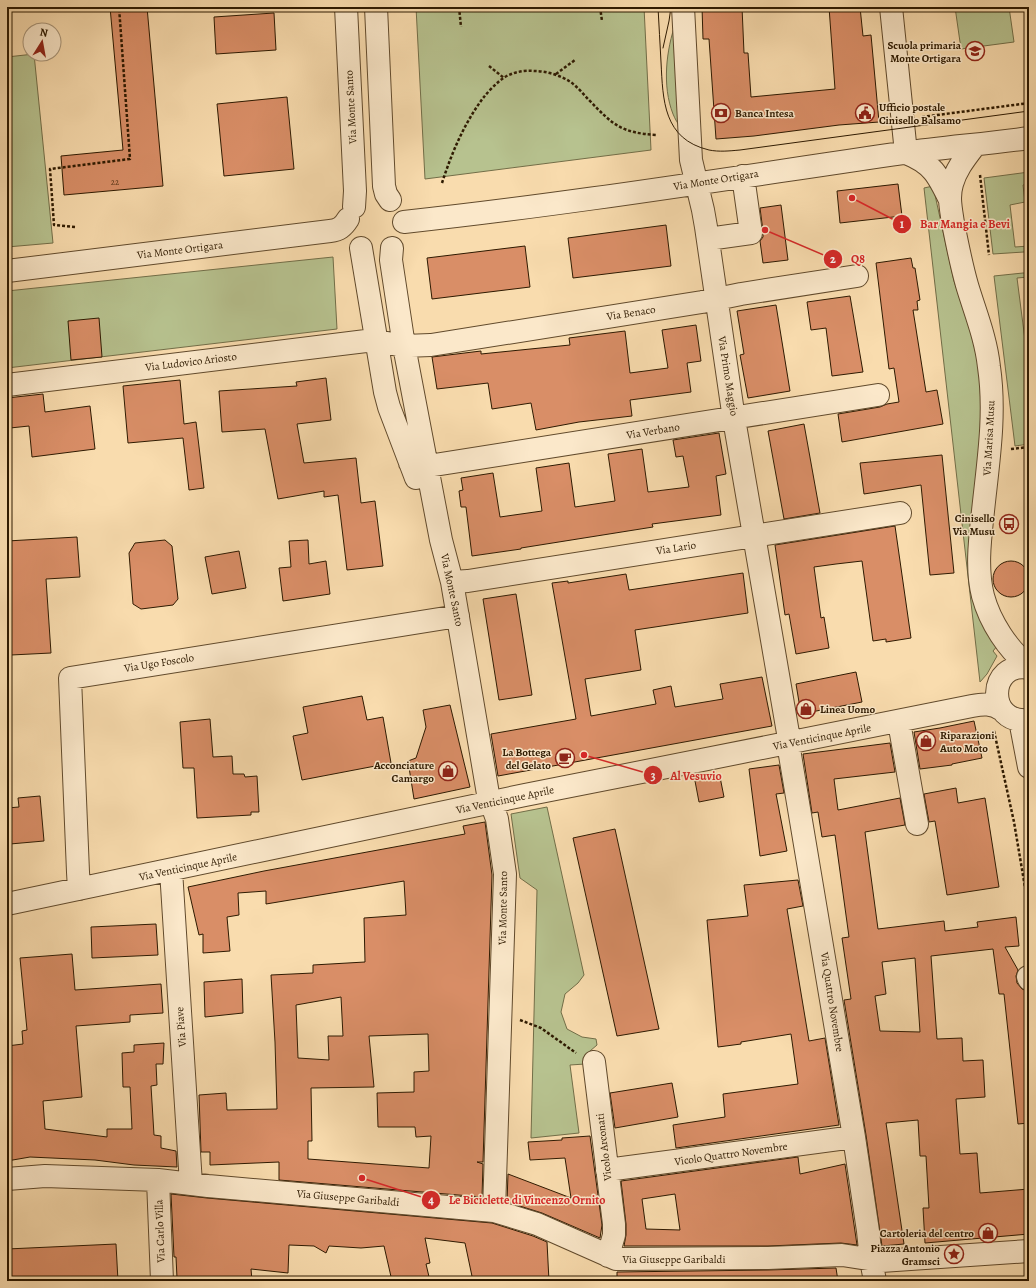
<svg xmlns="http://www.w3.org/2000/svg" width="1036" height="1288" font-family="Alegreya,serif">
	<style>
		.green { fill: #b7c28f; stroke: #726e48 }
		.building { fill: #d98e67; stroke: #2e1a01; fill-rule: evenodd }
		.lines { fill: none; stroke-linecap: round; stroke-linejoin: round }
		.minor-casing { stroke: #614a2c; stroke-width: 24 }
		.path { stroke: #2e1a01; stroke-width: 2.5; stroke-dasharray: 3 2; stroke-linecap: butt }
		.minor { stroke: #fbe8ca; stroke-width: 22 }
		.tram { stroke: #2e1a01; stroke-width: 1 }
		.labels { text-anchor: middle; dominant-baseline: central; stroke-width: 3; stroke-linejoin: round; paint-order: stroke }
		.number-label { font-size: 9px; fill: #59371a }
		.poi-label { font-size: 11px; font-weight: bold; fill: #2e1a01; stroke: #fbe8ca; text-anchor: end }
		.street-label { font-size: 11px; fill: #2e1a01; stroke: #fbe8ca }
		.leader { fill: none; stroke: #d62828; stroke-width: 1.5 }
		.callout-dot { fill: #d62828; stroke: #fbe8ca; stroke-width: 1.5 }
		.mark-label { font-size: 12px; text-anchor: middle; font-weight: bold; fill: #fff }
		.callout-label { font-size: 12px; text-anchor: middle; font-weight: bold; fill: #d62828; stroke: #fbe8ca; stroke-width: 3; stroke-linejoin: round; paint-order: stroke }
	</style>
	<rect width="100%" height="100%" fill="#f9dcae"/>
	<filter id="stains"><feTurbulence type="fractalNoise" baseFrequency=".005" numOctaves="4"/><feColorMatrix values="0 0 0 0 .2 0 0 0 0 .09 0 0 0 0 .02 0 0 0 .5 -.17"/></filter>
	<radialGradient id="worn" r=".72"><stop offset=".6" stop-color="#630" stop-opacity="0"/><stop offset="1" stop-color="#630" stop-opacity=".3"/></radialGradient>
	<path class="green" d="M416,7H644L651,150L425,179Z
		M955,7H1009L1014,42L961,49Z
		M676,22L681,128C678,124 675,119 673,114C662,86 666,50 676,22Z
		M34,54L53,243L7,247V57Z
		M1029,172V184L1023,185L1025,202L1010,205L1015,247L1029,246V249L1024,252L993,254L984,178Z
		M933,186L954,281L971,333L980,371L983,414L974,499L998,645L993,651L997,656L987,674L980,682L924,188Z
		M333,257L337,329L7,368V291Z
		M1023,273H1029V277L1017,278L1029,371V444L1015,446L994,276Z
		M547,807L584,975L578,983L565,994L561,1012L567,1029L582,1037L596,1039L597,1045L590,1051L585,1064L570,1065L579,1133L531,1138L537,890L520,878L511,814Z"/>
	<path class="building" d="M110,7H147L163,186L64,195L61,156L123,150Z
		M702,7H742L744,53H748L751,97L835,89L829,7H860L863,36L871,35L879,122L839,125L754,136L716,139L709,39H703Z
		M274,13L276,50L216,54L214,17Z
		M287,97L294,169L224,176L217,104Z
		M898,184L902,216L840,223L837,191Z
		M781,205L788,260L763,263L760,241L763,237V231L760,208Z
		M666,225L671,266L573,278L568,238Z
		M525,246L530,287L432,299L427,258Z
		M911,258L913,268H915L920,300L917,301L918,310H913L926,392L937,390L943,424L842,442L838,414L880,407L887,404L899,402L894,368L889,369L876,263Z
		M850,296L863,372L832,376L826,328L811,330L807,302Z
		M776,305L790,391L748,398L740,355L744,354L737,311Z
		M99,318L102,357L71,360L68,321Z
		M696,325L701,361L687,363L691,392L630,400L632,416L579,422L536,430L531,403L492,409L488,383L437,389L432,357L481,351V354L570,345L569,338L625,331L630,373L668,368L662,330Z
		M326,378L331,420L297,424L304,463L356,458L361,503L375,501L383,566L347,570L338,495L324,497V491L278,499L265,429L222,432L219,391L297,386L296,382Z
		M180,380L184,424L196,422L204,488L189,490L183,438L128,443L123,386Z
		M43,394L45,412L90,406L95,449L32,457L29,426L10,428V419H7V398Z
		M804,424L820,513L784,519L768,431Z
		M719,433L726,474L716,476L721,515L652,524L653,527L521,548V549L472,556L466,507H461L459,491L463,490L461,478L493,473L500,517L542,511L536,468L569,463L575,507L615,501L608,454L642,449L648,492L689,487L683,456L676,457L673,440Z
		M942,455L954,573L930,575L921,485L864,494L860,463Z
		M895,526L911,638L886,642V639L873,641L862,561L836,564L814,567L821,618L824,617L829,648L796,654L789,614L785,615L775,545Z
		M77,537L80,577L46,579L51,653L11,655L7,588V541Z
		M165,540L172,546L178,599L173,605L141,609L133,604L129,553L135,543Z
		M308,540L309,564L326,561L330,594L283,601L279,568L291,567L289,541Z
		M239,551L246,588L212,594L205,557Z
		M993 579a18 18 0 1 1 36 0a18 18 0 1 1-36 0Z
		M743,573L748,613L635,630L641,670L585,679L591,716L656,704L653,690L671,686L675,707L723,699L720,684L762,677L772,726L498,776L491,734L576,719L552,583L568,581V583L626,574L629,590Z
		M516,594L532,695L499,700L483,599Z
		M856,672L862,702L801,714L796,684Z
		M362,696L367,720L383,717L391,763L302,780L293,736L308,733L303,707Z
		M450,705L470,787L414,799L408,761L416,758L426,727L423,710Z
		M210,719L213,757L232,756L233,774H244L245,777L257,776L259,812H251V815L197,818L194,768H183L180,722Z
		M974,721L982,758L952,764V765L920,769L914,732L940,728Z
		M890,743L895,772L834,779L838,810L900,798L905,825L865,832L878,929L944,921L945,931L978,927L977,922L1016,917L1019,946L1005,947L1018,970L1016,976L1017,983L1022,989L1027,991L1029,998V1123L1018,1124L1004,994H999L993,949L931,956L937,1039L962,1038L963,1061L983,1060L985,1097L956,1099L960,1154L977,1153L980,1193L1029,1189V1234L925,1243L923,1208H929L926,1156H920L918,1120L886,1123L904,1244L882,1246L866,1135L844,1000L851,999L842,938L849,937L835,835L822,837L818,812L812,813L803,754ZM915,958L920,1032L880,1031L875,996L886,994L882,962Z
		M779,765L784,793L776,794L787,851L760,856L749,769Z
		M720,777L724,797L699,802L695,781Z
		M956,788L958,803L985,798L999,887L947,895L935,821L929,822L924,794Z
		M40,796L44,841L10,844L7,808L19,807L18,798Z
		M485,822L492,875L483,1162H477L483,1164L482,1197L279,1180V1162L210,1165V1152H201L199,1095L226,1093L227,1110L277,1109L275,1042L271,975L313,973V965L365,962L364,918L406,915L404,881L266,904V891L238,893L239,915L227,917L230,951L203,953V934L199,935L188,887L264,871L465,834L463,826ZM341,997L343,1036H328L329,1060L298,1058L296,1005ZM428,1034L429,1071L414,1072V1092L377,1093L378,1127H415L416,1137L431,1136L429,1168L308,1159V1141H312L311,1088L374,1087L369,1036Z
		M615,829L659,1029L617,1036L573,838Z
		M798,880L803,906L787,909L809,1041L825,1038L839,1125L676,1148L673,1125L725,1117L723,1094L798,1084L791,1034L741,1042V1044L718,1047L707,920L748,916L744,885Z
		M156,924L158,955L92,958L91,927Z
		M72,954L75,990L161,984L163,1013L130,1015V1022L76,1026L82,1097L43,1101L45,1129L107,1137V1129H132L130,1087H123L122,1053L134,1052V1045L164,1043L163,1064H156L157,1085L151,1086L154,1135L161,1136V1148L176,1151L177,1167L134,1165L95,1160L30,1157L7,1161V1046L23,1044L22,1031L27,1030L20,958Z
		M242,979L243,1013L205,1017L204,982Z
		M672,1083L678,1117L615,1128L610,1093Z
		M590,1136L602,1225L600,1238L542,1213L507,1202L508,1174L571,1198L565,1158L530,1160L528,1142L562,1140V1138Z
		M798,1157L800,1174L845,1164L857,1245L841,1243L768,1246H624L626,1235V1224L621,1181ZM675,1194L680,1230L646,1229L642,1199Z
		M171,1194L207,1198L492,1223L533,1236L547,1242L549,1281H473L465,1243L425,1238L430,1263L426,1264L430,1281H392L384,1246L361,1248L329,1246L326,1253L314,1246L289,1245L288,1273L251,1269L252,1281H235V1277L177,1278L176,1257H174Z
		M116,1244L118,1281H7V1249Z
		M836,1268L838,1281H617V1272L768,1270Z"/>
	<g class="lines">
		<g class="minor-casing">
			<path id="minor" d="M346,7L355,191L354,207
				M376,7L384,186L386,194L390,200
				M683,7L691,160L703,210L706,227L734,419L788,733L790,755L854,1137L868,1231L871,1260L875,1281
				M891,7L906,153
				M975,145C966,157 956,169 952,184C948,197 951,209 953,223C957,243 961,264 967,285C975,312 986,338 989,367C996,415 988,463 983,511C980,539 976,569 983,596C990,622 1008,650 1029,666
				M906,153C932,163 938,175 950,200
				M404,222C571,204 737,177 903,153C945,147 987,144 1029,138
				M708,239L751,233L743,176
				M361,248L385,392L389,407L416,478
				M392,248L391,260L404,346L441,540L452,582L488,794L497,819L505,874L494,1211
				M7,271L330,231C339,230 343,227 348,219
				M7,385L366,341H376L404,346L431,345L702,302L741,294L857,276
				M410,463L428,466L878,395
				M452,582L468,581L900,513
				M1029,668C988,660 985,725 1029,720
				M1020,720L1029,767
				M899,722L917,824
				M171,870L191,1184
				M79,889L78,872L70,678L458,616
				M7,904C180,869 352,830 525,795C674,765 823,737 972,706C983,704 992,703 1002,710
				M1028,977L1029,979
				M594,1062L614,1224V1235L608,1256
				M607,1170L854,1137
				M7,1179L45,1176L158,1180L208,1186L494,1211L537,1224L616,1259L768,1258L842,1255L881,1261L1029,1251
				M158,1180L162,1281"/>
		</g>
		<path class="path" d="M459,7L461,27
			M600,7L602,21
			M489,66L504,78
			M556,74L575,60
			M922,117L1029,103
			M980,175L989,255
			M442,183C452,152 464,124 483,98C489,91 497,82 505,77C514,72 524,70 535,71C546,71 559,75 569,81C577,86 583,94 589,100C613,125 621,133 657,135
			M75,227L54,225L50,169L130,159L119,7
			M1011,449L1029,447
			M994,731L1014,822L1029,911
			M520,1020L541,1028L576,1053"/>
		<use href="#minor" class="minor"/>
		<path class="tram" d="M658,7C659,25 660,44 661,62C663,100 663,139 709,150C719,152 729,151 740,150L1029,111
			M663,48L669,21L671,7"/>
	</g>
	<defs>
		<g id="school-ring" transform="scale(1)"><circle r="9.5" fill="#fbe8ca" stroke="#8f2418" stroke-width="1.5"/><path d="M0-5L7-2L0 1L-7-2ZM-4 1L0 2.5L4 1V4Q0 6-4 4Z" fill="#8f2418"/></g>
		<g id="bank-ring" transform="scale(1)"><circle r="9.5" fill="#fbe8ca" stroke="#8f2418" stroke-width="1.5"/><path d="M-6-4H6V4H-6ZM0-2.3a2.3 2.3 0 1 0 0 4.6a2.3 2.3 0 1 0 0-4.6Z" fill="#8f2418"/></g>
		<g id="civic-ring" transform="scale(1)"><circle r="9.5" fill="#fbe8ca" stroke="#8f2418" stroke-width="1.5"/><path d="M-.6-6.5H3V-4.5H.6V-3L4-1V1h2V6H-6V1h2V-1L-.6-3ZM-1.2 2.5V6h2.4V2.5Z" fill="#8f2418"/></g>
		<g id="bus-ring" transform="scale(1)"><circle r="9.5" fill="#fbe8ca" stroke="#8f2418" stroke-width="1.5"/><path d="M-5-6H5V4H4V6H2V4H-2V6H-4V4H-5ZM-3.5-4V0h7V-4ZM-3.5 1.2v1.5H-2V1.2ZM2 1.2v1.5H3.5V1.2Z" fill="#8f2418"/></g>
		<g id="shop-ring" transform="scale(1)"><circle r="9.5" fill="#fbe8ca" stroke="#8f2418" stroke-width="1.5"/><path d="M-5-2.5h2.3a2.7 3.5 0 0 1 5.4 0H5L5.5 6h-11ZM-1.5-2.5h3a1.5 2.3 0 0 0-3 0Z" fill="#8f2418"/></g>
		<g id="cafe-ring" transform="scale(1)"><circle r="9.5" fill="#fbe8ca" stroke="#8f2418" stroke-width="1.5"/><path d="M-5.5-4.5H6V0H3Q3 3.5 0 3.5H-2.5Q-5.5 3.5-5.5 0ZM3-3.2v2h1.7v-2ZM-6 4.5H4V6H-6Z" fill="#8f2418"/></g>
		<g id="sight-ring" transform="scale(1)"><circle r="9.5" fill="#fbe8ca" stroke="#8f2418" stroke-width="1.5"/><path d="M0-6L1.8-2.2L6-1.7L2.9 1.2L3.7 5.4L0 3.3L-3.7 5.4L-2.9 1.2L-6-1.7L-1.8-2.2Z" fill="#8f2418"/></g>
	</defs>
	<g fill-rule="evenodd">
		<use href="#school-ring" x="975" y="51"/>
		<use href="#bank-ring" x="721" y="113"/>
		<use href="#civic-ring" x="865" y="113"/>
		<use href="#bus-ring" x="1009" y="524"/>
		<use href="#shop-ring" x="806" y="709"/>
		<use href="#shop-ring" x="926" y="741"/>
		<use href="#cafe-ring" x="565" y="758"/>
		<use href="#shop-ring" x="448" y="771"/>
		<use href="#shop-ring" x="988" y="1233"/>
		<use href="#sight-ring" x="954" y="1254"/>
	</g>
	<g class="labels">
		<g class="number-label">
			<text x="115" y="182">22</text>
		</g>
		<g class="poi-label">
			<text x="961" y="45">Scuola primaria<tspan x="961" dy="13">Monte Ortigara</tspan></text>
			<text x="879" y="107" text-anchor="start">Ufficio postale<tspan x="879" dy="13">Cinisello Balsamo</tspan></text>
			<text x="735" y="113" text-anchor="start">Banca Intesa</text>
			<text x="995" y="518">Cinisello<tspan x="995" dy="13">Via Musu</tspan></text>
			<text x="820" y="709" text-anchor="start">Linea Uomo</text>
			<text x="940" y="735" text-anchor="start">Riparazioni<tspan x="940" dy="13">Auto Moto</tspan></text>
			<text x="551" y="752">La Bottega<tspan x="551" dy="13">del Gelato</tspan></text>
			<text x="434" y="765">Acconciature<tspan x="434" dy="13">Camargo</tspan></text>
			<text x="974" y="1233">Cartoleria del centro</text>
			<text x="940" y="1248">Piazza Antonio<tspan x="940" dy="13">Gramsci</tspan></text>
		</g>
		<g class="street-label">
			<text transform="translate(351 107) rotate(-93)">Via Monte Santo</text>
			<text transform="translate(716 180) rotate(-9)">Via Monte Ortigara</text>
			<text transform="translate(180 250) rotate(-7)">Via Monte Ortigara</text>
			<text transform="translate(631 313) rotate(-9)">Via Benaco</text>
			<text transform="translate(191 362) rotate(-7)">Via Ludovico Ariosto</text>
			<text transform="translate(728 376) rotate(81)">Via Primo Maggio</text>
			<text transform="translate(653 431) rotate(-9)">Via Verbano</text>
			<text transform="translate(989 438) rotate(-87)">Via Marisa Musu</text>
			<text transform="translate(676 548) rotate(-9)">Via Lario</text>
			<text transform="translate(452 590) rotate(78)">Via Monte Santo</text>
			<text transform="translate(159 663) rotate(-9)">Via Ugo Foscolo</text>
			<text transform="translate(822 737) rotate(-11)">Via Venticinque Aprile</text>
			<text transform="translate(505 800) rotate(-12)">Via Venticinque Aprile</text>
			<text transform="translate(188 867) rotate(-12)">Via Venticinque Aprile</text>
			<text transform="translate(503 908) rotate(-89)">Via Monte Santo</text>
			<text transform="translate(832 1002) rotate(81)">Via Quattro Novembre</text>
			<text transform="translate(181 1027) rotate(-94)">Via Piave</text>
			<text transform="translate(604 1147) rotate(-97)">Vicolo Arconati</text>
			<text transform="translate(731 1154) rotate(-8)">Vicolo Quattro Novembre</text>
			<text transform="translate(348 1198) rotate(5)">Via Giuseppe Garibaldi</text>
			<text transform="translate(160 1231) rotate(-92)">Via Carlo Villa</text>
			<text x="674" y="1259">Via Giuseppe Garibaldi</text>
		</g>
	</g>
	<path class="leader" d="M852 198L902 224M765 230L833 259M584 755L653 775M362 1178L431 1200"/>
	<g class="callout-dot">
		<circle cx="852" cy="198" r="4"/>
		<circle cx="765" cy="230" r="4"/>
		<circle cx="584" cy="755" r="4"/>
		<circle cx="362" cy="1178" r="4"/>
		<circle cx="902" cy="224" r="10"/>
		<circle cx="833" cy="259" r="10"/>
		<circle cx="653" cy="775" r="10"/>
		<circle cx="431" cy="1200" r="10"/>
	</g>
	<g class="mark-label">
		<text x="902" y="228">1</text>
		<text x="833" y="263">2</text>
		<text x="653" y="780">3</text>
		<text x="431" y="1204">4</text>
	</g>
	<g class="callout-label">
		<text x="965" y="228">Bar Mangia e Bevi</text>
		<text x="858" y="263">Q8</text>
		<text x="696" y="780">Al Vesuvio</text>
		<text x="527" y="1204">Le Biciclette di Vincenzo Ornito</text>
	</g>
	<rect width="1036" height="1288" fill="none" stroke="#f9dcae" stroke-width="24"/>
	<rect x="8" y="8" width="1020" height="1272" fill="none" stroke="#2e1a01" stroke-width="2"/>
	<rect x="12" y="12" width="1012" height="1264" fill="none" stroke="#2e1a01"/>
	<g transform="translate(42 42) rotate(11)"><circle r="19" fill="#fbe8ca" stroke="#a9967a"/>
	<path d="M0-3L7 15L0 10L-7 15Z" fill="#8f2418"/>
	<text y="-6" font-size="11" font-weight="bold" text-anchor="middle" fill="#2e1a01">N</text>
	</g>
	<rect width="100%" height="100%" filter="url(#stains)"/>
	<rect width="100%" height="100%" fill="url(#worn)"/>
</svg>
